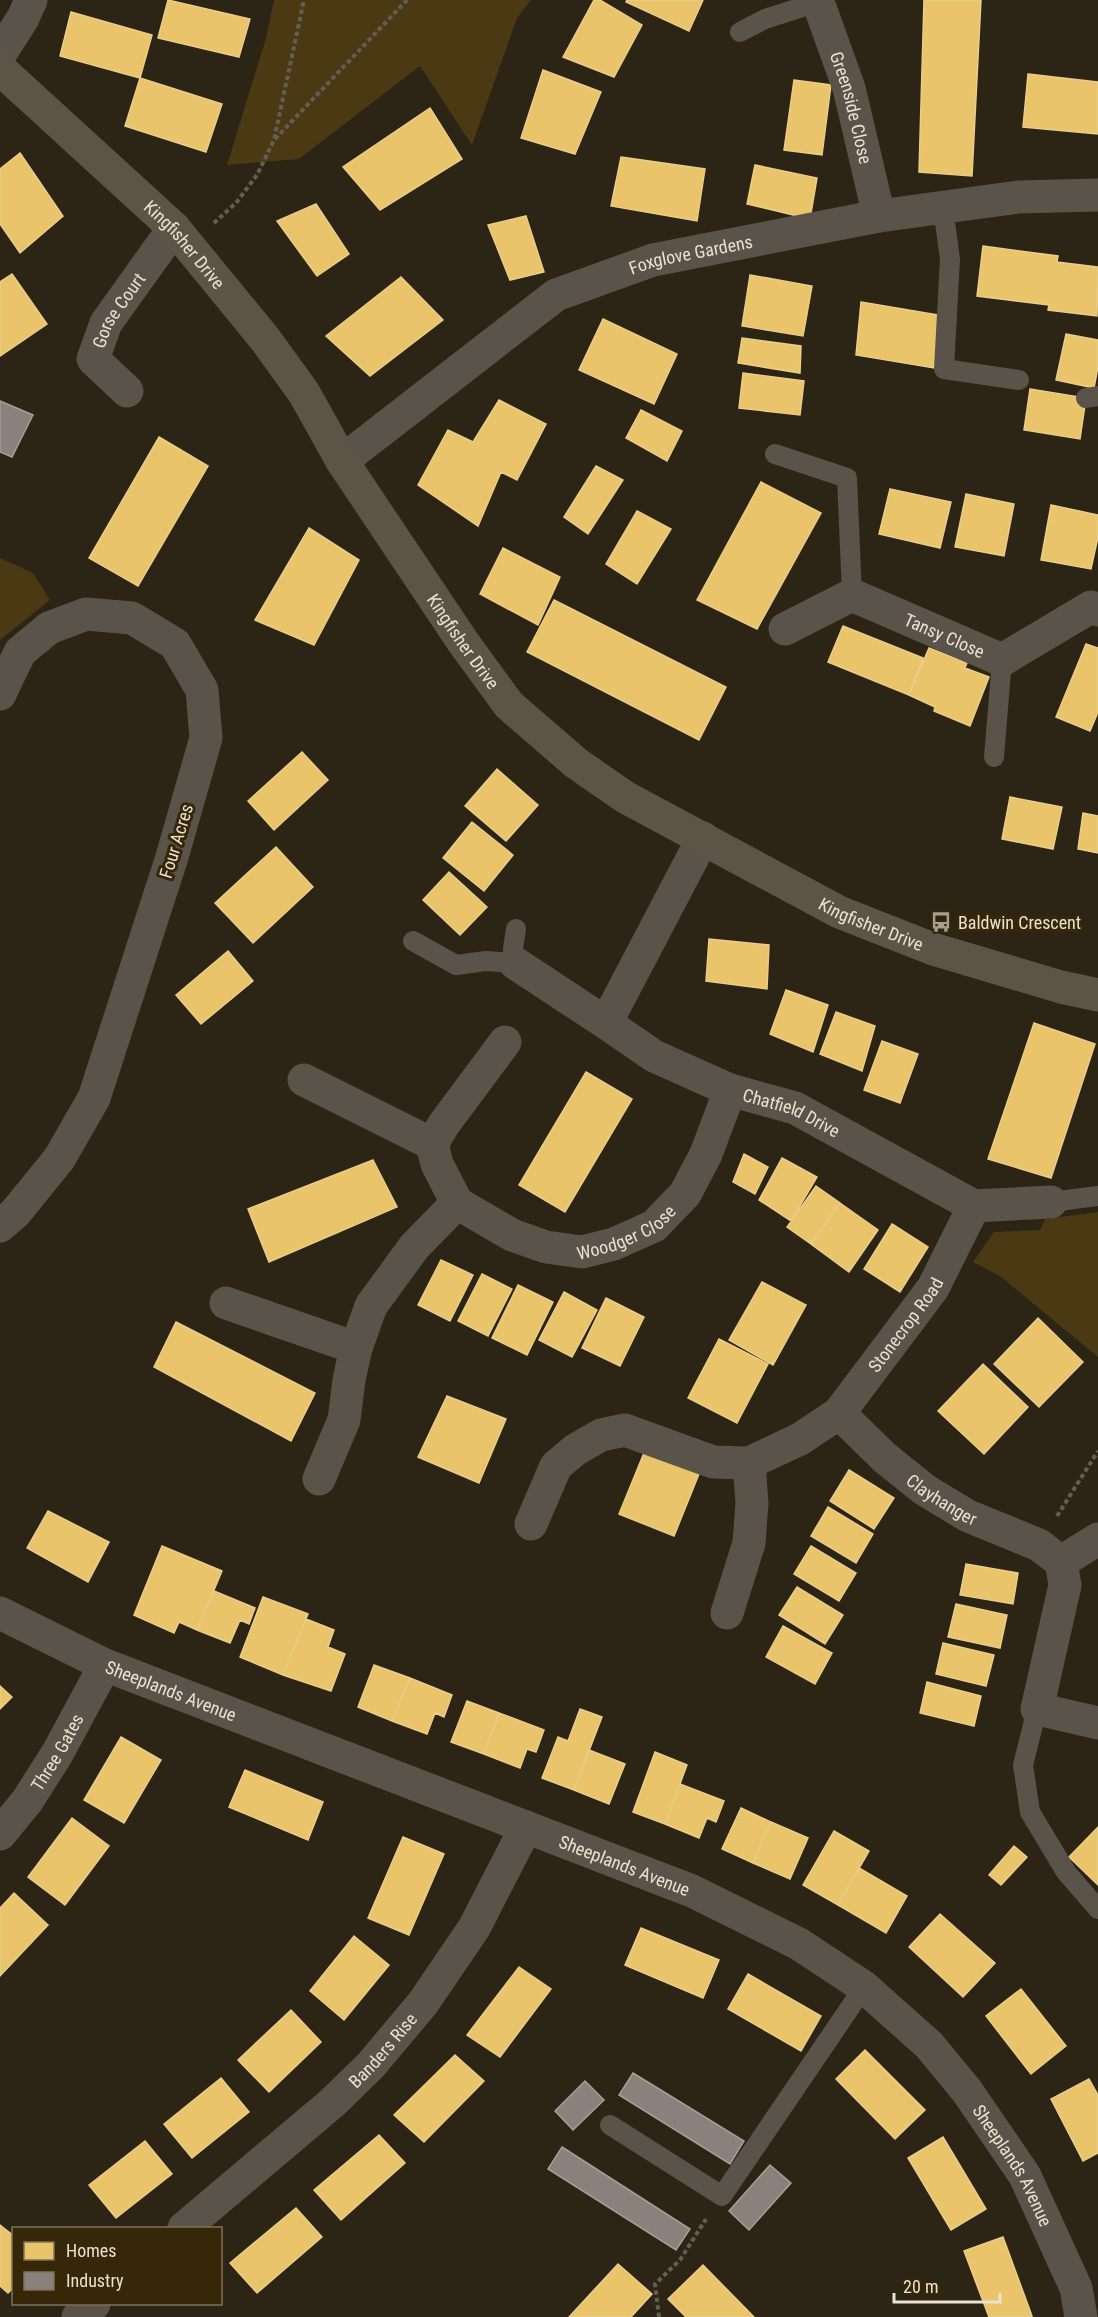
<svg xmlns="http://www.w3.org/2000/svg" width="1098" height="2317" font-family="'Roboto Condensed',sans-serif">
	<style>
		.green { fill: #4b3914 }
		.homes { fill: #e9c46a; stroke: #e9cd89; stroke-width: 1.5 }
		.industry { fill: #8a817c; stroke: #a79e95; stroke-width: 1.5 }
		.lines { fill: none; stroke-linecap: round; stroke-linejoin: round }
		.path { stroke: #635e54; stroke-width: 4; stroke-dasharray: 4.5 3; stroke-linecap: butt }
		.lane { stroke: #595349; stroke-width: 20 }
		.street { stroke: #595349; stroke-width: 33 }
		.secondary { stroke: #5b5447; stroke-width: 33 }
		.labels { text-anchor: middle; dominant-baseline: central; stroke-width: 6; stroke-linejoin: round; paint-order: stroke }
		.street-label { font-size: 18px; fill: #eae1d0; stroke: #362709 }
		.poi-label { font-size: 18px; fill: #eae1d0; stroke: #362709; text-anchor: start }
	</style>
	<rect width="100%" height="100%" fill="#2c2414"/>
	<path class="green" d="M274,0H531L517,18L472,145L420,66L299,159L227,165L266,38Z
		M0,558L33,573L50,600L0,640Z
		M1098,1212V1357L1000,1276L973,1262L994,1232L1040,1230L1045,1219Z"/>
	<path class="homes" d="M168,0L250,19L239,57L158,38Z
		M594,0H600L642,25L614,77L563,57Z
		M627,0H703L689,31L626,2Z
		M924,0H981L972,176L919,172Z
		M71,12L152,35L140,78L60,56Z
		M543,70L601,92L575,154L521,138Z
		M1028,74L1098,82V134L1023,127Z
		M140,78L222,104L206,152L125,126Z
		M794,80L831,85L822,155L784,150Z
		M430,108L462,159L380,210L343,167Z
		M20,153L63,216L20,253L0,224V169Z
		M621,157L705,169L697,221L611,206Z
		M755,165L817,178L810,219L747,204Z
		M316,204L349,254L317,276L277,221Z
		M526,216L544,272L510,280L488,225Z
		M983,246L1058,256L1057,262L1098,267L1097,316L1048,310L1049,305L977,296Z
		M12,274L47,324L0,356V282Z
		M750,275L812,286L803,336L742,326Z
		M401,277L443,320L370,376L326,336Z
		M861,302L939,315L934,368L856,355Z
		M603,319L677,354L654,404L579,370Z
		M1066,334L1098,340V367L1094,388L1056,380Z
		M742,338L801,346L800,373L738,363Z
		M743,373L804,381L800,415L739,408Z
		M1030,389L1086,398L1080,439L1024,430Z
		M499,400L546,424L517,480L501,472L478,526L418,485L448,430L473,442Z
		M641,410L682,431L667,461L626,438Z
		M159,437L208,466L138,586L89,558Z
		M596,466L623,480L588,534L564,517Z
		M761,482L821,513L757,629L697,600Z
		M890,489L951,502L940,548L879,534Z
		M966,494L1014,504L1004,556L955,547Z
		M1051,505L1098,515V537L1091,569L1041,560Z
		M637,511L671,529L637,584L606,564Z
		M309,528L359,560L314,645L255,620Z
		M503,548L560,577L538,625L480,594Z
		M554,600L726,687L699,740L527,652Z
		M843,626L923,658L909,695L828,662Z
		M1086,644L1098,648V712L1090,731L1056,717Z
		M929,648L967,663L965,668L989,677L970,726L934,711L935,707L909,695Z
		M302,752L328,780L274,830L248,801Z
		M497,769L538,805L506,841L465,806Z
		M1010,797L1062,807L1053,849L1002,839Z
		M1083,813L1098,816V853L1078,849Z
		M472,822L513,855L484,891L443,858Z
		M276,847L313,887L253,943L215,903Z
		M449,872L487,907L460,935L423,900Z
		M709,939L769,945L767,989L706,981Z
		M228,951L253,981L201,1024L176,995Z
		M786,990L828,1005L813,1052L770,1034Z
		M836,1012L875,1026L862,1071L820,1054Z
		M1034,1023L1095,1044L1051,1178L988,1159Z
		M882,1041L918,1054L900,1103L864,1090Z
		M586,1072L632,1099L565,1212L519,1185Z
		M744,1154L768,1167L755,1194L733,1182Z
		M782,1158L817,1177L791,1221L759,1200Z
		M373,1160L397,1207L269,1262L248,1209Z
		M816,1186L840,1203L811,1244L787,1227Z
		M840,1203L878,1230L849,1272L811,1244Z
		M892,1224L928,1247L900,1292L864,1269Z
		M441,1260L473,1275L450,1321L418,1305Z
		M482,1274L512,1289L488,1336L458,1321Z
		M762,1282L806,1305L773,1365L729,1340Z
		M518,1285L553,1302L527,1355L492,1338Z
		M564,1292L597,1310L572,1357L539,1340Z
		M606,1298L644,1317L620,1366L582,1348Z
		M1038,1318L1083,1362L1039,1407L994,1364Z
		M176,1322L315,1393L291,1441L154,1367Z
		M719,1339L768,1364L737,1423L688,1398Z
		M983,1364L1028,1407L984,1454L938,1411Z
		M447,1396L506,1419L479,1483L418,1457Z
		M644,1453L699,1474L674,1536L619,1514Z
		M849,1470L894,1498L874,1529L830,1501Z
		M828,1507L873,1534L856,1563L811,1536Z
		M48,1511L109,1542L88,1582L27,1548Z
		M162,1546L222,1571L197,1630L179,1622L174,1633L134,1615Z
		M811,1546L856,1573L839,1601L794,1574Z
		M966,1564L1018,1573L1013,1604L960,1595Z
		M797,1587L843,1615L825,1644L779,1615Z
		M214,1591L255,1608L249,1624L240,1620L230,1643L197,1630Z
		M263,1597L308,1614L283,1675L240,1657Z
		M956,1604L1007,1615L1000,1648L948,1637Z
		M306,1619L334,1630L328,1647L345,1654L331,1691L283,1675Z
		M783,1626L832,1653L815,1684L766,1657Z
		M943,1643L994,1655L986,1686L936,1674Z
		M374,1665L410,1678L392,1721L358,1707Z
		M410,1678L452,1695L444,1717L435,1713L427,1734L392,1721Z
		M927,1682L981,1696L974,1726L920,1713Z
		M0,1686L12,1697L0,1709Z
		M467,1701L499,1713L484,1754L451,1742Z
		M580,1709L602,1717L574,1790L542,1778L558,1737L568,1741Z
		M499,1713L544,1730L536,1752L527,1749L520,1768L484,1754Z
		M121,1737L161,1760L124,1823L84,1800Z
		M589,1750L625,1764L609,1804L574,1790Z
		M655,1752L687,1765L665,1824L633,1812Z
		M245,1770L323,1802L308,1840L229,1807Z
		M680,1784L724,1801L716,1822L707,1818L699,1838L665,1824Z
		M741,1808L771,1822L753,1863L722,1849Z
		M72,1818L109,1846L65,1905L28,1877Z
		M771,1822L808,1838L790,1879L753,1863Z
		M1098,1827V1885L1069,1857Z
		M834,1831L869,1851L838,1905L803,1885Z
		M403,1837L444,1854L409,1935L368,1918Z
		M1014,1846L1027,1857L1001,1885L989,1875Z
		M859,1868L907,1896L886,1933L838,1905Z
		M14,1893L48,1925L0,1976V1908Z
		M940,1914L995,1963L963,1997L909,1947Z
		M641,1928L719,1960L703,1998L625,1965Z
		M354,1936L389,1965L344,2020L310,1991Z
		M519,1967L551,1989L500,2057L467,2035Z
		M748,1974L821,2016L801,2051L728,2009Z
		M1021,1989L1066,2046L1031,2074L986,2016Z
		M291,2010L321,2042L269,2092L238,2060Z
		M865,2050L925,2110L895,2139L836,2079Z
		M455,2055L484,2081L424,2142L394,2115Z
		M221,2078L249,2112L192,2158L164,2124Z
		M1089,2079L1098,2095V2153L1083,2161L1051,2099Z
		M379,2135L405,2163L341,2220L314,2190Z
		M943,2137L986,2209L951,2230L908,2158Z
		M145,2141L172,2174L116,2218L89,2185Z
		M296,2208L322,2237L257,2293L230,2263Z
		M0,2225L14,2236V2287L8,2293L0,2286Z
		M1003,2237L1032,2316L1029,2317H989L964,2251Z
		M618,2264L652,2294L631,2317H569Z
		M703,2265L754,2317H686L668,2299Z"/>
	<path class="industry" d="M0,401L33,415L12,457L0,452Z
		M633,2073L744,2141L730,2164L619,2095Z
		M585,2081L604,2100L573,2130L555,2111Z
		M562,2147L690,2229L676,2250L548,2169Z
		M770,2165L791,2183L749,2230L729,2211Z"/>
	<g class="lines">
		<path class="path" d="M275,139L407,0
			M214,223L236,203L257,175L274,140L304,0
			M1057,1516L1098,1451
			M659,2317L655,2284L680,2260L706,2219"/>
		<path class="lane" d="M740,32L765,19L818,2
			M943,208L950,259L944,369L1019,380
			M1086,398L1098,396
			M775,454L847,478L852,595
			M994,757L1002,660
			M413,941L456,965L486,961L515,963L513,949L516,929
			M1051,1202L1098,1196
			M1037,1709L1023,1765L1030,1812L1066,1872L1098,1909
			M610,2125L722,2196L864,1987"/>
		<g class="street">
			<path id="s1" d="M818,2L849,88L879,216"/>
			<path d="M0,54L23,18L31,0"/>
			<path id="s2" d="M127,391L93,359L106,323L174,228"/>
			<path id="s3" d="M342,461L556,295L653,260L879,216L1018,197L1098,195"/>
			<path id="s4" d="M785,629L852,595L1002,660L1091,607L1098,610"/>
			<path d="M0,694L20,652L49,628L86,614L132,618L175,644L202,690L206,738L172,857L94,1098L59,1159L15,1213L0,1226"/>
			<path id="s5" d="M703,838L606,1023L654,1056L730,1090L795,1108L974,1206"/>
			<path d="M515,963L606,1023"/>
			<path d="M304,1080L432,1144"/>
			<path d="M457,1203L437,1164L432,1144L444,1124L505,1042"/>
			<path d="M974,1206L1051,1202"/>
			<path d="M226,1303L356,1348"/>
			<path id="s6" d="M839,1413L885,1458L925,1490L968,1516L1039,1545L1061,1562L1065,1585L1037,1709L1098,1723"/>
			<path id="s7" d="M319,1479L344,1420L349,1380L356,1348L371,1306L414,1247L457,1203L512,1235L546,1247L582,1252L614,1244L654,1226L685,1194L706,1154L730,1090"/>
			<path id="s8" d="M531,1524L556,1466L575,1450L601,1435L625,1430L713,1462L749,1463L800,1439L839,1413L933,1288L974,1206"/>
			<path d="M1061,1562L1098,1539"/>
			<path id="s9" d="M0,1613L105,1665L692,1891L799,1944L864,1987L929,2045L967,2091L1025,2176L1076,2288L1081,2317"/>
			<path d="M727,1613L749,1543L752,1503L749,1463"/>
			<path id="s10" d="M0,1834L27,1801L57,1754L105,1665"/>
			<path id="s11" d="M184,2228L332,2103L371,2065L423,2003L474,1928L526,1827"/>
			<path d="M78,2317L94,2304"/>
		</g>
		<path class="secondary" id="s12" d="M0,69L174,228L265,339L304,393L342,461L463,642L509,705L576,763L625,797L839,912L933,949L1061,987L1098,995"/>
	</g>
	<defs>
		<g id="bus-bare" transform="scale(1.62)"><path d="M-5-6H5V4H4V6H2V4H-2V6H-4V4H-5ZM-3.5-4V0h7V-4ZM-3.5 1.2v1.5H-2V1.2ZM2 1.2v1.5H3.5V1.2Z" fill="#a89f8e" stroke="#362709" stroke-width="2.5" paint-order="stroke"/></g>
	</defs>
	<g fill-rule="evenodd">
		<use href="#bus-bare" x="941" y="922"/>
	</g>
	<g class="labels">
		<g class="street-label">
			<text stroke="none"><textPath href="#s1" startOffset="111">Greenside Close</textPath></text>
			<text stroke="none"><textPath href="#s12" startOffset="255">Kingfisher Drive</textPath></text>
			<text stroke="none"><textPath href="#s3" startOffset="412">Foxglove Gardens</textPath></text>
			<text stroke="none"><textPath href="#s2" startOffset="102">Gorse Court</textPath></text>
			<text stroke="none"><textPath href="#s4" startOffset="176">Tansy Close</textPath></text>
			<text stroke="none"><textPath href="#s12" startOffset="741">Kingfisher Drive</textPath></text>
			<text transform="translate(176 841) rotate(-73)">Four Acres</text>
			<text stroke="none"><textPath href="#s12" startOffset="1245">Kingfisher Drive</textPath></text>
			<text stroke="none"><textPath href="#s5" startOffset="416">Chatfield Drive</textPath></text>
			<text stroke="none"><textPath href="#s7" startOffset="501">Woodger Close</textPath></text>
			<text stroke="none"><textPath href="#s8" startOffset="486">Stonecrop Road</textPath></text>
			<text stroke="none"><textPath href="#s6" startOffset="135">Clayhanger</textPath></text>
			<text stroke="none"><textPath href="#s9" startOffset="188">Sheeplands Avenue</textPath></text>
			<text stroke="none"><textPath href="#s10" startOffset="100">Three Gates</textPath></text>
			<text stroke="none"><textPath href="#s9" startOffset="674">Sheeplands Avenue</textPath></text>
			<text stroke="none"><textPath href="#s11" startOffset="267">Banders Rise</textPath></text>
			<text stroke="none"><textPath href="#s9" startOffset="1178">Sheeplands Avenue</textPath></text>
		</g>
		<g class="poi-label">
			<text x="958" y="922">Baldwin Crescent</text>
		</g>
	</g>
	<rect x="12" y="2227" width="210" height="78" fill="#362709" stroke="#7e7159" stroke-width="1.5"/>
	<rect x="24" y="2242" width="30" height="18" fill="#e9c46a" stroke="#7e7159" stroke-width="1.5"/>
	<text x="66" y="2257" font-size="18" fill="#eae1d0">Homes</text>
	<rect x="24" y="2272" width="30" height="18" fill="#8a817c" stroke="#7e7159" stroke-width="1.5"/>
	<text x="66" y="2287" font-size="18" fill="#eae1d0">Industry</text>
	<path d="M894 2293v9h106v-9" fill="none" stroke="#eae1d0" stroke-width="3"/>
	<text x="903" y="2293" font-size="18" fill="#eae1d0" stroke="#362709" stroke-width="4.5" paint-order="stroke">20 m</text>
</svg>
